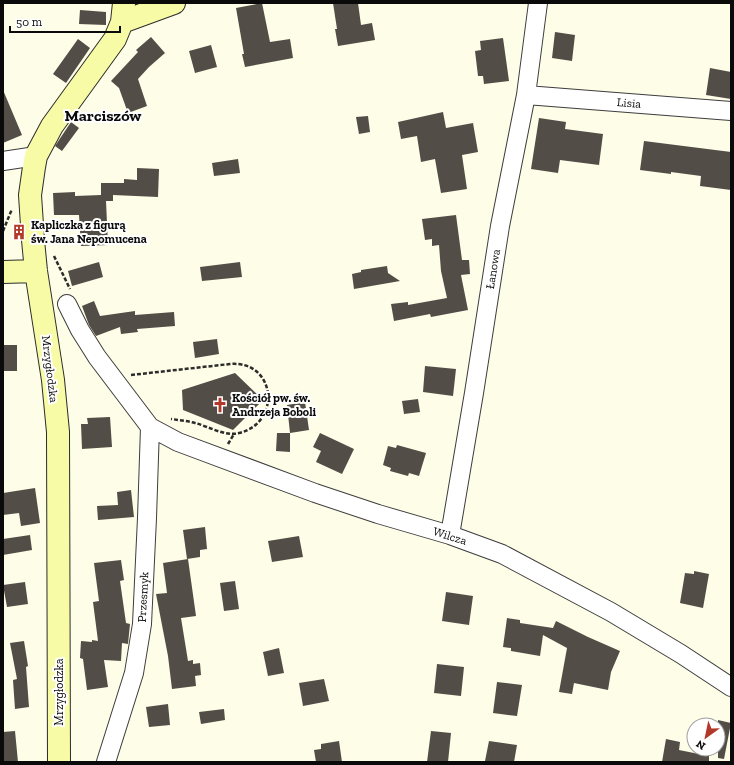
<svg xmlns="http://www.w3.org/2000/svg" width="734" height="765" font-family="'Zilla Slab',serif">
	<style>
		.building { fill: #524d47 }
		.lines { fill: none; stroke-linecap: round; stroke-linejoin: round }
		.street-casing { stroke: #3d3d3d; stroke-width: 20 }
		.secondary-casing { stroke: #2c2c2c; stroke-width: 24 }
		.path { stroke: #2c2c2c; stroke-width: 2.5; stroke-dasharray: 4 2; stroke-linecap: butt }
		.street { stroke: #fff; stroke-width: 18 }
		.secondary { stroke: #f7fba5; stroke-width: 22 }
		.labels { text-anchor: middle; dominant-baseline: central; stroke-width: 4; stroke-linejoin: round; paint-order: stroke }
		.street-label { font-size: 12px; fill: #0a0a0a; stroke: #fff }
		.poi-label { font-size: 12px; font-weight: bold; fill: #0a0a0a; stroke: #fff; text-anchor: start }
		.district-label { font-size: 16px; font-weight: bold; fill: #0a0a0a; stroke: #fff }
	</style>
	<rect width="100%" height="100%" fill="#fefde7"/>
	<path class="building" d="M262,3L270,42L290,39L293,58L245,67L242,54H244L236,8Z
		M333,3H358L361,25L372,23L375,40L338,46L335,29H337Z
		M80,10L106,12V25L79,24Z
		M555,32L575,35L572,61L552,58Z
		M151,37L165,53L149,67L138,79L147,106L128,113L119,88L111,81L138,52L136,50Z
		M503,38L509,81L484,84L483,76H478L475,51L481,50L480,41Z
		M78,39L90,48L66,83L53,74Z
		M211,45L217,67L195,73L189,51Z
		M710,68L731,72V99L706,95Z
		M3,90L22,135L3,143Z
		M443,112L446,128L473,123L478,152L462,155L467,189L441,193L435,159L421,162L417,136L401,139L398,122Z
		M368,116L370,132L359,134L356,117Z
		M539,118L566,122L565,129L603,134L599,165L560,160L558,173L531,169Z
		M71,122L79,128L62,151L55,146Z
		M644,141L731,152V190L700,186L701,176L671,172V174L640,170Z
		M238,159L240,173L214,176L212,163Z
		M137,168L159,169L158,197L113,195V201H106L108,245L81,246L79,215H54L53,193L75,192V196L101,195V183H124V179L137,180Z
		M456,215L462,260H469L470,274L461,275L468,310L431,317L430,314L394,321L391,304L408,302V305L447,298L441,271L439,245L432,246V239L425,240L422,219Z
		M99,262L103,277L72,286L68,271Z
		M240,262L242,277L202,281L200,267Z
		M387,266L388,273L400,281L354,289L352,274L361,272V270Z
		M94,301L100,316L135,311V315L174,312L175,326L137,329L138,332L121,334L120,327L96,336L89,325L82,306Z
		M217,339L219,354L195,358L193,342Z
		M3,345H17V371H3Z
		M425,366L456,369L453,396L423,392Z
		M235,373L263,400L233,430L183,410L182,390Z
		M418,399L420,412L404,414L402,401Z
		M305,402L309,430L290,433L287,405Z
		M110,417L112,447L82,449L81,424H88L87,418Z
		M277,433H290V452L276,451Z
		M320,433L354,449L342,474L316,462L321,451L313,447Z
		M397,445L426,453L419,476L409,473L408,476L390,471L391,468L383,465L388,446L396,448Z
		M35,488L40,523L21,526L19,513L3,515V493Z
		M131,490L134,517L98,520L97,506L118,505L117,492Z
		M205,527L207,549L200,550V557L187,559L183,530Z
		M30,535L32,550L3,555V539Z
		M299,536L303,557L272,562L268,541Z
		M188,559L196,616L181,618L188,661L193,660V664L200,663L201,675L195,676L196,686L172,689L168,656L156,594L167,593L163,563Z
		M121,560L124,580L120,581L126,623L130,624L128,644L122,643L121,661L104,660L108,687L87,690L83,659L80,658L81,641L92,642V640L98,641L93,602L99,601L94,563Z
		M694,571L709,574L703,608L680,603L685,573L694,574Z
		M235,581L239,609L224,611L220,583Z
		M25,582L28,604L7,607L3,585Z
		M446,592L473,596L469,625L442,621Z
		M507,618L520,620V623L553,628L556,621L588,637L620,651L611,672L608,690L574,683L572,694L559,692L567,648L543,635L540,656L511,651V648L503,647Z
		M24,641L28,666L26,667L29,707L15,709L13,680L17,679L10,643Z
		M279,648L284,673L268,676L263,652Z
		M437,664L464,667L461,696L434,693Z
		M324,679L329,701L303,706L299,683Z
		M497,682L522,685L517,716L493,713Z
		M168,704L170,725L149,727L146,707Z
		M224,709L225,720L201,724L199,712Z
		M718,720L731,723L724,759L718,758Z
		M15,731L18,762H3V732Z
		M431,731L451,733L448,762H427Z
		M666,739L680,742L679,750L709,756V762H662Z
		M339,741L342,762H316L314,750L321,749V744Z
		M489,741L517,745L514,762L485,761Z"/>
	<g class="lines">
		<g class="street-casing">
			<path id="street" d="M526,95L731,111
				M3,161L36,156
				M67,304L80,330L97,357L150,427L178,442L315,493L378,514L450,535L502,554L611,612L681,654L731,687
				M450,535L474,393L500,226L526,95L538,3
				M106,762L134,673L142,624L147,518L150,427"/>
		</g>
		<g class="secondary-casing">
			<path id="secondary" d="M122,22L174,3
				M3,272L36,271
				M59,762L58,432L53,380L36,271L33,240L30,195L34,167L36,156L52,126L115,39L122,22L124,3"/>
		</g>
		<path class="path" d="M3,231L12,209
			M54,256L70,289
			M131,375L230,364C276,360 282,423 239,433C225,437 208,426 195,423C187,421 179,420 171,419
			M228,444L234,434"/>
		<use href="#street" class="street"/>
		<use href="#secondary" class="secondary"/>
	</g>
	<defs>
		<g id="building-bare" transform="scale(1.2)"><path d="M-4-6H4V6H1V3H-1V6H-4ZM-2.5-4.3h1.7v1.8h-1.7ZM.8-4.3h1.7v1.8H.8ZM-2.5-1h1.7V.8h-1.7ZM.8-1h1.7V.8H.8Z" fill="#b23829" stroke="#fff" stroke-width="2.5" paint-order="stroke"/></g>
		<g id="church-bare" transform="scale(1.2)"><path d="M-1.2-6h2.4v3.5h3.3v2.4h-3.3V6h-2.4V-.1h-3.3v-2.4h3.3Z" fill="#b23829" stroke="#fff" stroke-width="2.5" paint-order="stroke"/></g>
	</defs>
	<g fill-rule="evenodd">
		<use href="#building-bare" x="19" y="232"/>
		<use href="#church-bare" x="220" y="405"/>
	</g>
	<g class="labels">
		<g class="street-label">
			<text transform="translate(629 103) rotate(5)">Lisia</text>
			<text transform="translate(493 269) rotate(-81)">Łanowa</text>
			<text transform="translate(50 369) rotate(83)">Mrzygłodzka</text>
			<text transform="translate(450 536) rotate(18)">Wilcza</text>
			<text transform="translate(143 597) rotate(-87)">Przesmyk</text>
			<text transform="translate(59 692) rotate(-90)">Mrzygłodzka</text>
		</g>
		<g class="poi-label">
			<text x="31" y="225">Kapliczka z figurą<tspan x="31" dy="14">św. Jana Nepomucena</tspan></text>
			<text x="232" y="398">Kościół pw. św.<tspan x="232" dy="14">Andrzeja Boboli</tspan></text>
		</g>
		<g class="district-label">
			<text x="103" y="115">Marciszów</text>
		</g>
	</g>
	<rect width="734" height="765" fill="none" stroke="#0a0a0a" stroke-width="8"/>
	<g transform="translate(706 737) rotate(213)"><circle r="19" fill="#ffffff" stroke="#9d9d9d"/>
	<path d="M0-3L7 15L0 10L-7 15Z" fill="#b23829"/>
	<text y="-6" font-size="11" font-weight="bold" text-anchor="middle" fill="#0a0a0a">N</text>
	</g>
	<path d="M10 26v6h110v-6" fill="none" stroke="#0a0a0a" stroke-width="2"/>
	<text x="16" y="26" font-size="12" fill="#0a0a0a" stroke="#ffffff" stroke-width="3" paint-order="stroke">50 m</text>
</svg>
